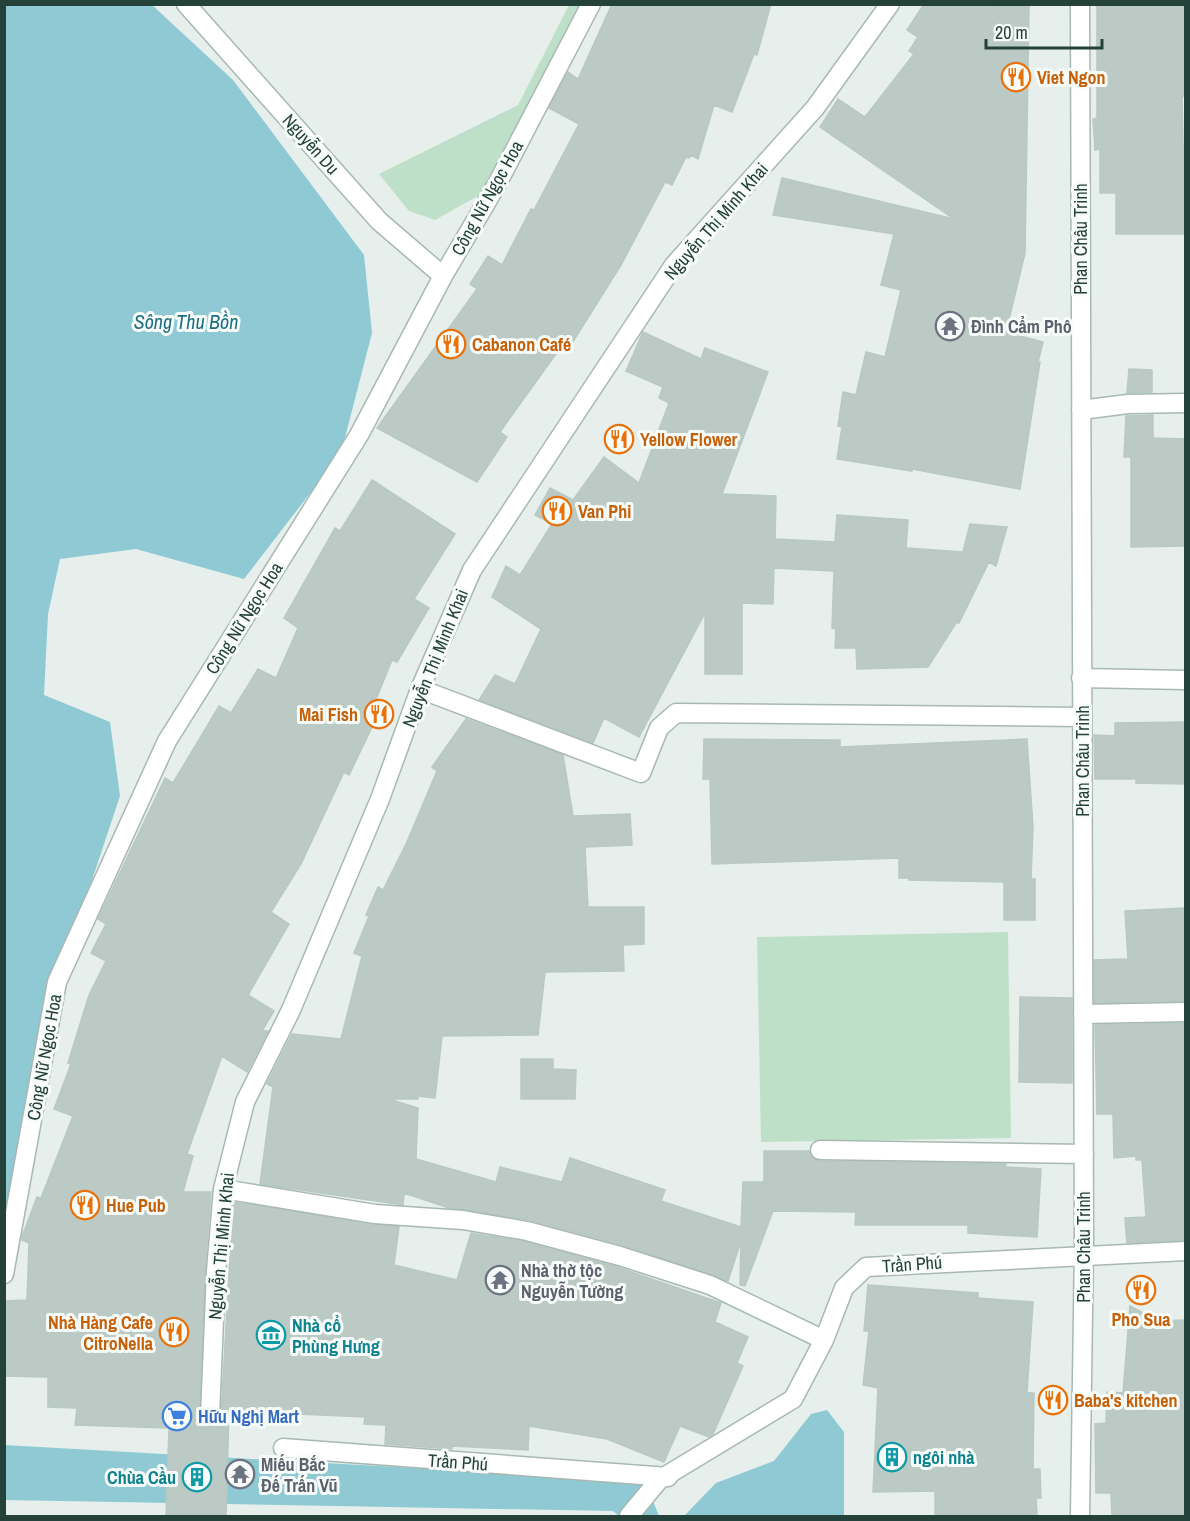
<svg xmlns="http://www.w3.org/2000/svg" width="1190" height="1521" font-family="'Archivo Narrow',sans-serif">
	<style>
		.green { fill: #bfe0c8 }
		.water { fill: #8ec9d4 }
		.building { fill: #bbcac4; stroke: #b8c9c2; stroke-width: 1.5 }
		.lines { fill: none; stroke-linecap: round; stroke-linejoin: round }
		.minor-casing { stroke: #a8b8b2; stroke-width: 21 }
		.minor { stroke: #fff; stroke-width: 18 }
		.labels { text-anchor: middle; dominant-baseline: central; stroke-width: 6; stroke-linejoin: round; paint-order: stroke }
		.food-label { font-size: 18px; font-weight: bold; fill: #c56008; stroke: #f7fbf9; text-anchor: start }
		.street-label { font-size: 18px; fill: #24423a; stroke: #f7fbf9 }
		.worship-label { font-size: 18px; font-weight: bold; fill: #5b616d; stroke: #f7fbf9; text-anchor: start }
		.culture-label { font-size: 18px; font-weight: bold; fill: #0d838f; stroke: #f7fbf9; text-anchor: start }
		.shop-label { font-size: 18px; font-weight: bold; fill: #366cbe; stroke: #f7fbf9; text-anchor: start }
		.water-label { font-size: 20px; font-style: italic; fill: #1c6f80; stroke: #f7fbf9 }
	</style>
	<rect width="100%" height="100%" fill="#e6efeb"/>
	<path class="green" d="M569,5H586L483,193L435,220L409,211L379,174L518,105Z
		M1008,932L1011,1138L761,1142L757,937Z"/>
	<path class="water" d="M5,5H152L233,80L364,255L372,333L341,453L244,579L136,549L60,559L48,614L44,695L110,722L120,796L82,910L66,988L5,1220Z
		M827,1410L844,1432V1516H684L716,1483L774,1461L811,1414Z
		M4,1445L645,1481L659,1516H619L613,1511L5,1500Z"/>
	<path class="building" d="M612,4H771L757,55L754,54L732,112L714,105L698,159L691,155L689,158L686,157L672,185L665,182L621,265L569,348L563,344L500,432L507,437L477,482L377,428L477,289L470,284L488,256L502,265L531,209L534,210L579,124L549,108L568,72L578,79Z
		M924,4L1029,6L1025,253L1006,332L1043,342L1038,362H1040L1020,489L912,469V471L837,459L842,427L838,426L843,392L856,395L866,352L885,357L901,290L881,285L894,234L773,215L782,178L954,219L820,127L838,99L865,117L914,54L909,51L918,37L907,30Z
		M1097,4L1185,5V96H1182L1185,234H1116V193H1100V149L1095,150L1093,119L1097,118Z
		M643,332L701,359L705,348L768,372L722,494L776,496L775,539L835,542L837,515L908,520L906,548L963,552L970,524L1007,527L996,566L989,562L959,623H956L928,667L857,669L856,648H835L836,629L832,628L834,571L774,568L773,604L742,603V674H705V613L639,737L604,718L593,743L479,700L495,675L515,684L541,629L492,597L506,566L520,575L552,524L535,515L550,488L573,500L604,457L639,483L669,403L659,398L663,387L626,371Z
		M1129,369L1152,370V392L1127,393Z
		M1153,415V438L1185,439V546L1131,547V457H1124L1126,416Z
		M372,480L455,534L414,599L429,608L397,662L392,660L368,719L374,723L349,775L344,772L301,864L271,912L289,924L248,995L274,1011L262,1031H268L247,1072L222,1056L187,1154L193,1156L183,1192H211L205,1270L200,1421L210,1427L219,1422L221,1416L233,1202L399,1227L394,1265L457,1280L471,1233L525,1242L617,1267L721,1303L715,1322L748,1337L737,1363L743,1366L713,1434L709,1437L680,1426L664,1462L607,1439L529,1426L528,1450L452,1446V1449L385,1444L386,1425L364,1424L365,1417L229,1411L226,1516H166L169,1428L75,1425L77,1408L48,1407V1377L4,1376V1301L27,1300L29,1243L22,1240V1237L37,1197L41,1198L73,1116L54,1109L71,1064L68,1063L89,995L106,961L91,953L106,924L98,919L165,778L173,783L219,706L231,713L258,669L276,678L298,628L284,618L335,528L340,531Z
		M466,719L563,755L573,816L630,814L632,845L585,847L588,907H644V944L623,945L624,971L545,972L538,1035L442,1036L435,1098L418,1096V1099H389L418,1108L416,1159L496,1182L500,1167L562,1182L570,1158L665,1190L661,1201L741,1227L743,1182H764V1151H809L814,1159L820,1161L1006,1164L1005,1167L1041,1169L1037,1237L968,1233V1225H855L856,1212L773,1211L745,1286L740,1285L741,1241L728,1281L623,1245L530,1220L449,1208L404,1193L403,1205L260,1184L273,1087L267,1084L292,1034L341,1039L362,956L354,953L369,916L366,915L378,887L383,890L406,844L437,771L432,767Z
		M1185,722V784L1136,783V779H1095L1094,735L1115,736V723Z
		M704,739L840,740V747L1027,739L1033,827L1031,879H1035V920H1004V882L909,880V878H899V858L712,864L710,779H703Z
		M1185,908V1001L1094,1003V960L1128,959L1125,911Z
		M1020,997L1072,998V1083L1019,1082Z
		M1185,1023V1240L1127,1243L1125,1218L1146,1217L1142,1160H1136V1156L1114,1158L1113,1114H1097L1095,1025Z
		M521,1059H553V1069L576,1070L575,1099H521Z
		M868,1285L978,1293V1298L1033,1302L1027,1393H1034L1033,1469H1040L1041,1498H1036L1037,1516H935V1491L873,1492L878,1388L863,1385L869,1331H864Z
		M1130,1306L1158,1321L1185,1320V1516L1112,1515L1111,1493H1096L1095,1424L1106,1423L1107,1392L1123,1393Z"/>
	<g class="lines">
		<g class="minor-casing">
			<path id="minor" d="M186,4L379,221L443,276
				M1080,4L1084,1244L1080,1516
				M1081,410L1128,404L1186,403
				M1081,678L1186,680
				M420,689L641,773L659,728L676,713L1082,717
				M1083,1014L1186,1012
				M820,1150L1084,1154
				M223,1189L375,1214L463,1220L527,1231L620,1256L710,1285L824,1340
				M4,1274L57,982L167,741L359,435L443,276L496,186L591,4
				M210,1416L216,1271L223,1189L245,1102L291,1010L380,799L420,689L472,570L674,265L815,108L890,4
				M283,1448L668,1477
				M629,1516L659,1480L793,1399L824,1340L844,1288L866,1267L1186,1251"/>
		</g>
		<use href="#minor" class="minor"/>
	</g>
	<defs>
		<g id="restaurant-ring" transform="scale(1.5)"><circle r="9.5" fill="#f7fbf9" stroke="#e8710a" stroke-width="1.5"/><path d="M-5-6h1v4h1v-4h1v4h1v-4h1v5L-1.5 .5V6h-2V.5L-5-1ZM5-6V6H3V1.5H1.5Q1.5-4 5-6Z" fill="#e8710a"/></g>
		<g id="temple-ring" transform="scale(1.5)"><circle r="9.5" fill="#f7fbf9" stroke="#6b7280" stroke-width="1.5"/><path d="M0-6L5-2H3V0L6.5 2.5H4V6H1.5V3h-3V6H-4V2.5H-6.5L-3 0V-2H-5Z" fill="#6b7280"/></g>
		<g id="museum-ring" transform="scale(1.5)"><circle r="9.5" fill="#f7fbf9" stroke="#0f9aa8" stroke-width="1.5"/><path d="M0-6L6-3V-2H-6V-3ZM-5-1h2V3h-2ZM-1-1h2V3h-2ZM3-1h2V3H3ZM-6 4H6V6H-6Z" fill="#0f9aa8"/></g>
		<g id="supermarket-ring" transform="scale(1.5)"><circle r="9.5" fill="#f7fbf9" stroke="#3f7fe0" stroke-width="1.5"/><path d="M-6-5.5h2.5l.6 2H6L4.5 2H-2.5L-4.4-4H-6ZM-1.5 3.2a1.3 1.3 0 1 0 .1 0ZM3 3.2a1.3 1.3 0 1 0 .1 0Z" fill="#3f7fe0"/></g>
		<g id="building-ring" transform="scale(1.5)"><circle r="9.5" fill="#f7fbf9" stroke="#0f9aa8" stroke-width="1.5"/><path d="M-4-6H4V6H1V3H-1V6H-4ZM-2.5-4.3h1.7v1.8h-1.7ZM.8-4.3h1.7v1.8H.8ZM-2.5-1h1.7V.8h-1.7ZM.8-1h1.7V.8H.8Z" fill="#0f9aa8"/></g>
	</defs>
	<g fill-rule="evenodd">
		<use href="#restaurant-ring" x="1016" y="77"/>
		<use href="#temple-ring" x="950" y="326"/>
		<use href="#restaurant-ring" x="451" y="344"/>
		<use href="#restaurant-ring" x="619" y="439"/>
		<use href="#restaurant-ring" x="557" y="511"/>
		<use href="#restaurant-ring" x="379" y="714"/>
		<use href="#restaurant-ring" x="85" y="1205"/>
		<use href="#temple-ring" x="500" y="1280"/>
		<use href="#restaurant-ring" x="1141" y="1290"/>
		<use href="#restaurant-ring" x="174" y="1332"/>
		<use href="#museum-ring" x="271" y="1335"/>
		<use href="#restaurant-ring" x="1053" y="1400"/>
		<use href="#supermarket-ring" x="177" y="1416"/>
		<use href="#building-ring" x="892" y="1457"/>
		<use href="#temple-ring" x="240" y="1474"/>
		<use href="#building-ring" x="197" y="1477"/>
	</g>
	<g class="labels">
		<g class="food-label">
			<text x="1037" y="77">Viet Ngon</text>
			<text x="472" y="344">Cabanon Café</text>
			<text x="640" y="439">Yellow Flower</text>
			<text x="578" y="511">Van Phi</text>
			<text x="358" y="714" text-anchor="end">Mai Fish</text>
			<text x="106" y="1205">Hue Pub</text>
			<text x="1141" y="1319" text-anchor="middle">Pho Sua</text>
			<text x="153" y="1322" text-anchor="end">Nhà Hàng Cafe<tspan x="153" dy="21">CitroNella</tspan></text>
			<text x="1074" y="1400">Baba's kitchen</text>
		</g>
		<g class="street-label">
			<text transform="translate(311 144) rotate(48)">Nguyễn Du</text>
			<text transform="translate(487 198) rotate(-61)">Công Nữ Ngọc Hoa</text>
			<text transform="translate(716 221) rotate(-49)">Nguyễn Thị Minh Khai</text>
			<text transform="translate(1080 239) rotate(-90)">Phan Châu Trinh</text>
			<text transform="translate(244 618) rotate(-58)">Công Nữ Ngọc Hoa</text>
			<text transform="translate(435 658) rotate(-68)">Nguyễn Thị Minh Khai</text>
			<text transform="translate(1082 761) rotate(-90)">Phan Châu Trinh</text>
			<text transform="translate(44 1057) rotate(-80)">Công Nữ Ngọc Hoa</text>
			<text transform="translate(221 1246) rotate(-85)">Nguyễn Thị Minh Khai</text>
			<text transform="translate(1083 1247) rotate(-90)">Phan Châu Trinh</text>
			<text transform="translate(912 1264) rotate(-4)">Trần Phú</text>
			<text transform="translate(458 1462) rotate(4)">Trần Phú</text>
		</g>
		<g class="worship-label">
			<text x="971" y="326">Đình Cẩm Phô</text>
			<text x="521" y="1270">Nhà thờ tộc<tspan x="521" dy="21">Nguyễn Tường</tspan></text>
			<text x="261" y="1464">Miếu Bắc<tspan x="261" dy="21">Đế Trấn Vũ</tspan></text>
		</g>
		<g class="culture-label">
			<text x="292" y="1325">Nhà cổ<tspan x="292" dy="21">Phùng Hưng</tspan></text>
			<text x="913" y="1457">ngôi nhà</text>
			<text x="176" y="1477" text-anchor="end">Chùa Cầu</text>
		</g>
		<g class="shop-label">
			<text x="198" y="1416">Hữu Nghị Mart</text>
		</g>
		<g class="water-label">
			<text x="186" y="321">Sông Thu Bồn</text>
		</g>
	</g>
	<rect width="1190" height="1521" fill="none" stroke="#24423a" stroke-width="12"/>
	<path d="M986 39v9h116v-9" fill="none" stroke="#24423a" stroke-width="3"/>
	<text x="995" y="39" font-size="18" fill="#24423a" stroke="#f7fbf9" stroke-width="4.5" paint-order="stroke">20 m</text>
</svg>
